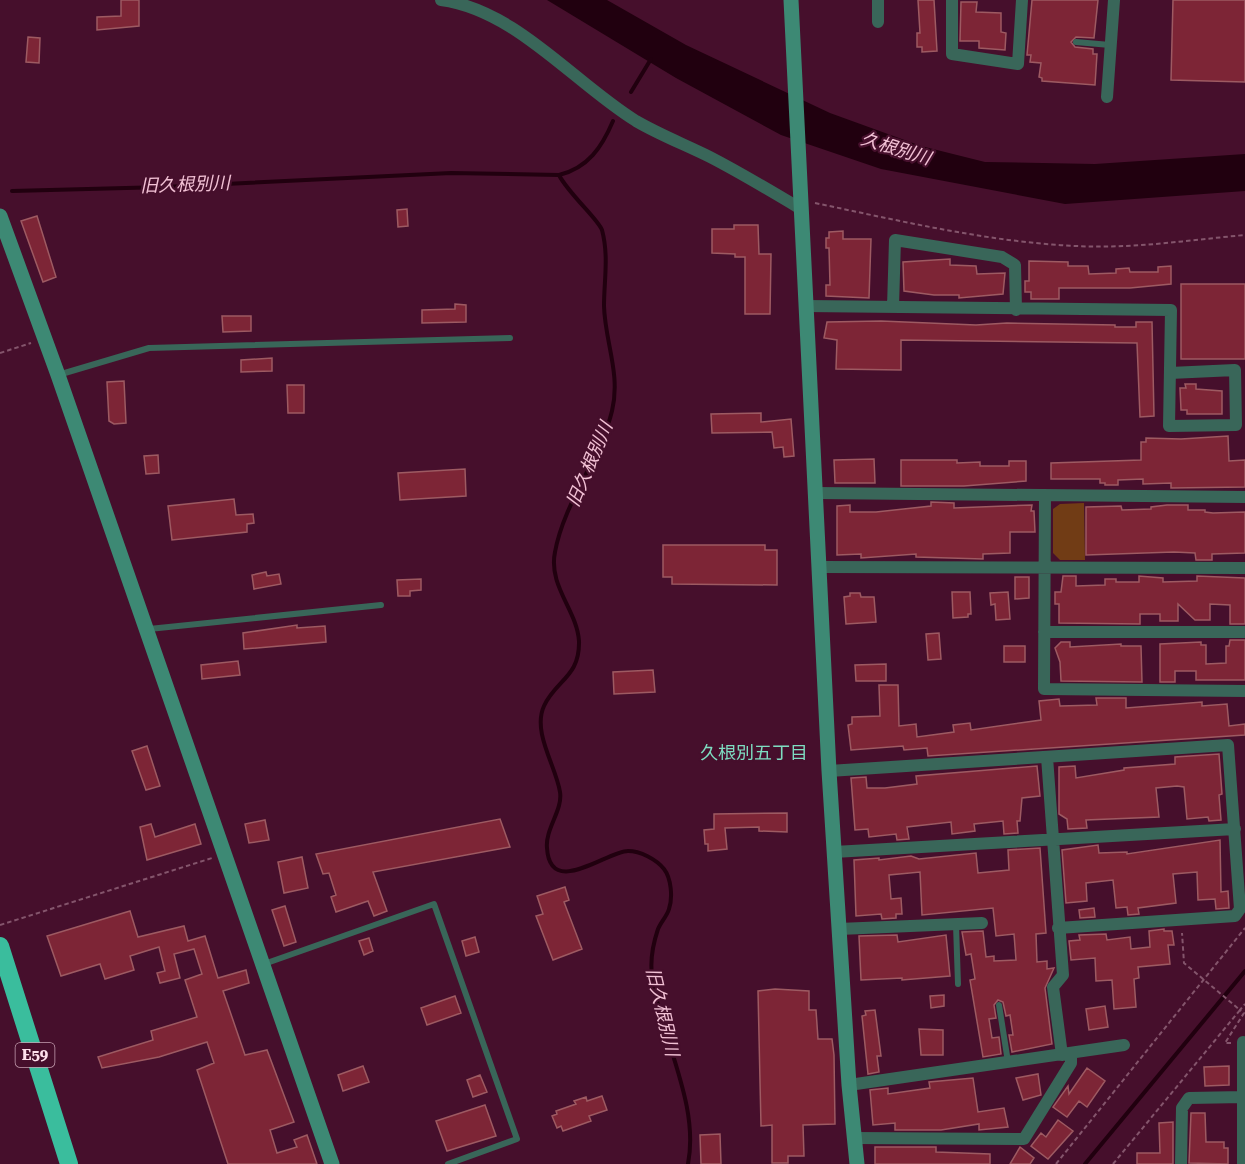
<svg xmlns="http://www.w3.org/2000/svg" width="1245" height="1164" font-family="'Roboto Serif','Noto Sans JP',serif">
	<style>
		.green { fill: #713c15 }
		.water { fill: #21000f }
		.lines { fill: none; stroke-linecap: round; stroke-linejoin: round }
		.stream { stroke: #21000f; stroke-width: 4 }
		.building { fill: #7d2536; stroke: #9d5a62; stroke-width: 1.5 }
		.path { stroke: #84556c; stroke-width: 2; stroke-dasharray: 4.5 3; stroke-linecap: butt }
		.lane { stroke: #396659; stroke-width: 6 }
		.street { stroke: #396659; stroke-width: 12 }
		.secondary { stroke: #3d8974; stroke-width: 15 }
		.highway { stroke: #3abd9d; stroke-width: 18 }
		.labels { text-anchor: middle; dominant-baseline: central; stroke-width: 4.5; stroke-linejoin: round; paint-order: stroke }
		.shield { fill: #460f2c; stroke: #c7a1b2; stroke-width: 1.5 }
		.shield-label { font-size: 15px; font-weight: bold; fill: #fee0ec }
		.water-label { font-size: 18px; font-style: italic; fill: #f2c1d5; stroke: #460f2c }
		.neighbourhood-label { font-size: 18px; fill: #7eddc1; stroke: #460f2c }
	</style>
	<rect width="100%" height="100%" fill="#460f2c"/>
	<path class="green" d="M1084,503L1085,560H1060L1053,553V509L1060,504Z"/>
	<path class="water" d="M547,0H607L686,45L830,113L921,146L985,162L1095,164L1245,154V191L1065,204L881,169L781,135L676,78Z"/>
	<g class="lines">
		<path class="stream" d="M631,92L651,59
			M559,175C588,168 602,147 613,121
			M12,191L164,187L451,173L559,175C568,193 598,219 602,230C609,256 604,281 604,306C605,342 621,374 612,411C600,460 564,502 555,552C548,586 577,610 579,641C580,677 556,680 544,706C532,732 556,766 560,792C563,810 545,829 547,848C550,899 607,851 628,851C640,851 656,859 664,869C671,878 673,897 669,909C667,916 661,922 658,929C653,944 650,960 652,975C660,1037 700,1103 688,1164
			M1085,1164L1245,971"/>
	</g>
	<path class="building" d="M121,0H139V26L97,30V17L121,16Z
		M918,0H934L937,51L922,52V47H917V33H920Z
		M1032,0H1098L1094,38L1076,37L1071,42L1075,47L1093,49V54H1097L1095,85L1042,81V78L1039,77L1041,63L1030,62L1031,55H1027Z
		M1173,0H1245V82L1171,80Z
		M961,2H977L976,12L1001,13V32L1006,33L1005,50L979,48V41H960Z
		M28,37L40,38L39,63L26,62Z
		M407,209L408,226L398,227L397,210Z
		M37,216L56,277L43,282L21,221Z
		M734,225H758L759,254H771L770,314H745V257H735V254L712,253V229H734Z
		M843,231V239H871L869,298L826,296V285H830L829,248H826V238H829V232Z
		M950,259V265L976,266L977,274L1005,273L1003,294L959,298V295H934L904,291L903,262Z
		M1029,261L1068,262V266H1088L1089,274L1116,273V269L1129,268L1130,272H1158V267L1171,266V284L1130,288H1059V299H1031V292H1025V281H1029Z
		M1181,284H1245V359H1181Z
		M455,304L466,305V322L422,323V310L455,309Z
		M222,316H251V331L223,332Z
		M881,321L976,325L1007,323L1115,325V327H1136V322H1152L1154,416L1140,417L1137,343L901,340V370L836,369L837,340L824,338L827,322Z
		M272,358V371L241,372V360Z
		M124,381L126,423L114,424L109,421L107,382Z
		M1185,384H1196V389L1222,391V414H1187V410H1181L1180,388H1186Z
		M287,385H304V413H288Z
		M761,413V422L791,419L794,456L784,457L783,447L774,448L772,432L712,433L711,414Z
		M1228,436L1229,461L1245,460V487L1171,488V483L1143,484V479L1118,480V485H1105V483H1100V479H1051V463L1141,460V442H1146V438L1181,439Z
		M158,455L159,473L146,474L144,456Z
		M874,459L875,483H835L834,460Z
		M901,460H957V463L980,462V466H1009V461H1026V481L964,486H901Z
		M465,469L466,496L400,500L398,473Z
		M234,499L236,515L253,514L254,523L247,524V532L172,540L168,506Z
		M931,502L954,503V508L1032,505L1031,511H1034L1035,532H1010V553L983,554V559L916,557V554L861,558V554L837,555V506L850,505V512H876L931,506Z
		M1167,505H1188V510H1205V512L1213,513L1245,512V553L1212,554V560H1196L1195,553L1174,552L1086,555V507L1121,506L1122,510L1151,509V507Z
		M663,545H765V550H777V585L672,584V577H663Z
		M266,572L267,576L279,574L281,584L254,589L252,575Z
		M1063,576H1076V586L1105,585V579H1116V582H1139V576L1163,578V582L1197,581V576L1245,578V624H1230V605L1210,604V620H1195L1178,604V621H1160V614H1140V624L1059,623V604H1055V592H1061Z
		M1015,577H1029V598L1015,599Z
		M421,579V590L410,591V596H398L397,580Z
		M952,592H970L971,614H968V617L953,618Z
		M1008,592L1010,619L996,620L995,604L991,605L990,593Z
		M850,593H860L861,597H874L876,622L846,624L844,597L850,596Z
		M297,625V628L325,626L326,642L244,649L243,633Z
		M939,633L941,659L928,660L926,634Z
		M1230,640H1245V680H1196V671H1175V682H1160V644L1201,642V645H1206V664L1226,663V646H1229Z
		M1061,642H1070V647L1121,644V646H1141L1142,682L1061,681L1060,662L1055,648Z
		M1004,646H1025V662H1004Z
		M238,661L240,675L202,679L201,665Z
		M886,664V681H856L855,665Z
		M653,670L655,692L614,694L613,672Z
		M879,685H898L899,726L916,724L917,737L954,732L953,725L970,723L971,730L1041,720L1039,701L1059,699L1060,706L1097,705L1096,698H1126V708L1202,702V706L1227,704L1229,726L1245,724V735L928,756L927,748L904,750L903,746L851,750L848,725L852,724V717L880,716Z
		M147,746L160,786L146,790L132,751Z
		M1219,754L1222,794L1219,795L1221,820L1209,821L1208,817L1187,819L1184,787L1177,786L1156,788L1159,817L1086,820L1087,828L1068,829L1067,819L1059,814V767L1075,766L1076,778L1124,770V768L1175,764V757Z
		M1037,766L1040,796L1022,798L1020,821H1017L1018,833L1004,834L1003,821L974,824L975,831L952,834L951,822L907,827L909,839L897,840L896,834L869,837L868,829L855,830L851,778L866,777L867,788H885L917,784L916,776Z
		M787,813V832L759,831V827L725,828L727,849L708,851V844H705L704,830L714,829V814Z
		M500,819L510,847L373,872L387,911L374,916L368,901L336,912L331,897L336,895L329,873L323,874L316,854Z
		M265,820L269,840L249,843L245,824Z
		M151,824L155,837L195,824L201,844L147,860L140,827Z
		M1220,840L1221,892L1228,891L1229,908L1216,909L1215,899L1198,900L1197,872L1173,874L1176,903L1138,908L1139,914L1128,915L1127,907L1116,908L1113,880L1086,883L1087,901L1066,903L1062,850L1098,845L1099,853L1127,852V854Z
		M1040,848L1046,933L1036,934L1037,962L1047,961V969L1054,968L1045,988L1052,1044L1012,1052L1009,1035H1013L1010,1015L1006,1016L1003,1002L998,1000L994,1005L996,1018L989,1019L992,1038L999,1037L1001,1054L983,1057L970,980L975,979L971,954L966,955L962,932L983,931L986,957L994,956V961L1016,960L1014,934L996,936L993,908L922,915L920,872L889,875L891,899L901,898L902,914H896V918L882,919L881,914L856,916L854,860L879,858V860L911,856L919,859L976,853L978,873L1009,870L1008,850Z
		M302,857L308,888L284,893L278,862Z
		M565,887L569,900L564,902L582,949L553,960L536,916L543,914L537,896Z
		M285,906L296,942L284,946L272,910Z
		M1094,908L1095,917L1080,918L1079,910Z
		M130,911L138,937L184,926L188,941L205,936L218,978L246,970L249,983L223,991L245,1055L267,1050L294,1122L270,1130L277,1153L297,1147L294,1140L307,1135L317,1164H228L197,1070L214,1063L207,1042L159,1057L102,1068L98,1057L153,1040L151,1031L197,1017L185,980L202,974L194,949L174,954L180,978L160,983L157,973L165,971L159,947L130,956L134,970L105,979L100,964L61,976L47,936Z
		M1164,929V931H1172L1174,945H1168L1170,964L1138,967L1139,978L1134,979L1136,1007L1114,1009L1112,980L1096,981L1095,958L1071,960L1069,941L1080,940L1079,935L1106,934L1107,940L1130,937L1131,949L1150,947L1149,931Z
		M897,935L898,942L946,935L950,976L902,980V978L861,980L859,936Z
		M475,937L479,952L466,956L462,941Z
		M369,938L373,951L364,955L359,941Z
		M775,989L809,991V1010H816L818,1039H832L834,1055L835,1124L803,1125L804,1156H788V1163H772V1125L761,1126L758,991Z
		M944,995V1006L931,1008L930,996Z
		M455,996L461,1013L427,1025L421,1008Z
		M1105,1006L1108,1027L1089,1030L1086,1009Z
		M875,1010L881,1056H877L879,1072L868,1074L862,1016L866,1015L865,1011Z
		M919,1029L943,1030V1055H921Z
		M363,1066L369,1082L343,1091L338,1075Z
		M1229,1066V1085L1205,1086L1204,1067Z
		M1087,1068L1105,1081L1087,1107L1079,1101L1067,1117L1053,1107L1068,1086L1069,1094Z
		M1038,1074L1041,1095L1023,1100L1016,1078Z
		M480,1075L487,1092L473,1097L467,1080Z
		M973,1078L978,1112L1004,1108L1008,1127L979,1130V1124L941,1130H895V1123L873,1125L870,1090L888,1088V1094L930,1088L929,1082Z
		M602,1096L607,1110L589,1116L591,1121L563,1131L561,1126L557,1128L552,1116L557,1114L556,1111L576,1104L574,1101L586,1097L587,1101Z
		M485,1105L496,1136L447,1151L436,1121Z
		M1191,1113H1205L1206,1142H1224V1148H1228V1164L1189,1163Z
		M1058,1120L1073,1131L1048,1159L1031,1146L1041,1133L1046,1137Z
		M1173,1122V1164H1137V1153H1160L1159,1123Z
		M720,1134L721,1164H701L700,1135Z
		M875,1147H936V1152L990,1154V1164H875Z
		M1020,1147L1034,1158L1030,1164H1010Z"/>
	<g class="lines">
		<path class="path" d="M815,203C901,221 988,242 1076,246C1132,249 1189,240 1245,235
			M0,353L31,343
			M0,925L212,858
			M1231,1043H1225L1244,1013L1240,1010L1245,1004
			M1056,1164L1245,928
			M1113,1164L1240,1010L1184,963L1182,933"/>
		<path class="lane" d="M1076,42L1110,45
			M58,375L149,348L510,338
			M149,629L381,605
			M956,925L958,984
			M264,964L434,904L517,1139L448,1164
			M999,1005L1008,1062"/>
		<path class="street" d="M441,0C516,10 573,82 636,121C660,135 686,145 710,157C741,173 771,191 801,209
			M878,0V22
			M952,0V54L1018,64L1022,0
			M1107,97L1114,0
			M806,306L1171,310L1169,426L1236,425L1235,370L1170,373
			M893,307L895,240L1002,257L1015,265L1016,310
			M816,493L1245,497
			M1045,495L1044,689L1245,691
			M819,567L1245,568
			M1044,632H1245
			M1047,757L1063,975L1053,987L1062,1055
			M829,771L1228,745L1240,909L1235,916L1058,928
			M834,852L1235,829
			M839,929L982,923
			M1243,1042V1164
			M849,1085L1124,1045
			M854,1138L1024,1139L1071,1063V1054
			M1181,1164L1182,1108L1189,1098L1243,1097"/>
		<path class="secondary" d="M791,0L829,771L849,1085L857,1164
			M0,216L58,375L332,1164"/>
		<path class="highway" d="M0,946L69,1164"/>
	</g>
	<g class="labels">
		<rect class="shield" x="15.5" y="1043" width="39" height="24" rx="4.5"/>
		<g class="shield-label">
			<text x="35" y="1055">E59</text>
		</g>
		<g class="water-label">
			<text transform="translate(896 148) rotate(17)">久根別川</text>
			<text transform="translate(185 184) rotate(-2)">旧久根別川</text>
			<text transform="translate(589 464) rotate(-67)">旧久根別川</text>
			<text transform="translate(663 1012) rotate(77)">旧久根別川</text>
		</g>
		<g class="neighbourhood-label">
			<text x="754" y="752">久根別五丁目</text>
		</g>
	</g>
</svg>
